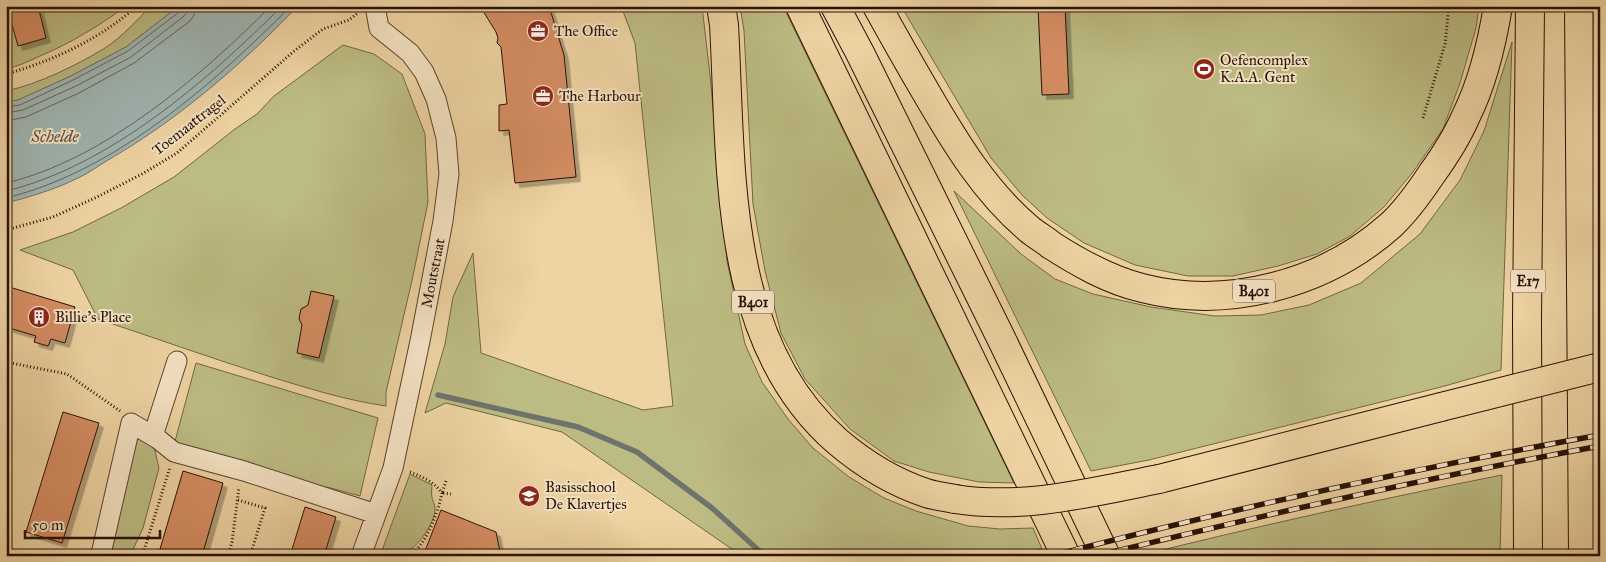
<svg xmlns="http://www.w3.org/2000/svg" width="1606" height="562" font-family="'IM FELL Great Primer',serif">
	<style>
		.green { fill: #bcbb83; stroke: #726644 }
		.water { fill: #9fb5b2; stroke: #6f736d }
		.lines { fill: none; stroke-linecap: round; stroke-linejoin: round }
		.shore { stroke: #64635c; stroke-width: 1 }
		.stream { stroke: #6f736d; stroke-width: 5.5 }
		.building { fill: #d58d64; stroke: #281105; filter: url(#shadow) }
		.minor-casing { stroke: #5a422c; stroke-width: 21 }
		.highway-casing { stroke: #281105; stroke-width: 30 }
		.path { stroke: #281105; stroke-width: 3; stroke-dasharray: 1 2.5; stroke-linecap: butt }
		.minor { stroke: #f4e2c3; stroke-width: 19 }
		.highway { stroke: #eed3a3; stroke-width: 28 }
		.rail-casing { stroke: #281105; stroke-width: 5.5 }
		.rail { stroke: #f4e2c3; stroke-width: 4; stroke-dasharray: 11; stroke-linecap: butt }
		.highway-bridge-casing { stroke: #281105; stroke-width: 30; stroke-linecap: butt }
		.highway-bridge { stroke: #eed3a3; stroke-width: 28 }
		.labels { text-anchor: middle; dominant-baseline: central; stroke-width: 4; stroke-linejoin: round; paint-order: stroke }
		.shield { fill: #f4e2c3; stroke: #65503e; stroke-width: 1 }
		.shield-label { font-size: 14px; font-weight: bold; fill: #281105 }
		.poi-label { font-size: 15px; fill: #281105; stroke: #f4e2c3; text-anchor: start }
		.street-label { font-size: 15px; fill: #281105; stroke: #f4e2c3 }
		.water-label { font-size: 16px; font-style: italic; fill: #524a42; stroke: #f4e2c3 }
	</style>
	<defs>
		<filter id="shadow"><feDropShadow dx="4.5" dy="4.5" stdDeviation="0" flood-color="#0004"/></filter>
	</defs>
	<rect width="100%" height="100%" fill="#eed3a3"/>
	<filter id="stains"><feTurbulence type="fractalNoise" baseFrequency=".004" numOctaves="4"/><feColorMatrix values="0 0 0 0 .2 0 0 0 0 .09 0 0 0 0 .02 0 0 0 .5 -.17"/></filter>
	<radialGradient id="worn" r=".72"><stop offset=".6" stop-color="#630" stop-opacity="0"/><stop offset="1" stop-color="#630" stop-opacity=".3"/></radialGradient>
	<path class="green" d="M6,6H126C99,26 71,43 40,56C29,61 19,66 7,69Z
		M151,6H179L126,47L71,76L18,100L6,102V91C39,84 77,65 105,48C122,37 137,20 151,6Z
		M621,6H702L710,75L727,261L745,344L762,382L788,419L813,448L849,477L884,498L916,511L968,526L1000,529L1033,528L1042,549L1013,556H742L562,432L446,403L425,413L445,344L453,297L473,253L481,353L643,410L673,406L635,43Z
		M740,6H783L1014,483L979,482L929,472L894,461L850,429L805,379L781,333L765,271L753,204L744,31Z
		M901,6H1479L1476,28L1460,83L1443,129L1413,172L1384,207L1350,236L1317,254L1278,266L1233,276H1188L1135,265L1084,243L1047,218L1022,195L991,158Z
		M1512,42L1501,370L1441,387L1149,460L1091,471L954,191L1021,254L1055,279L1093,294L1151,307L1215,316L1261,315L1309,305L1361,283L1420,234L1460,180L1484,131Z
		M343,45L374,54L402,74L425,134L428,202L413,276L386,392V406C345,400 307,388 268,376C211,358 155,338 98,319L73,270L20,250L73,232L121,208L174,177L235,129L257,114L274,96Z
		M196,363L378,418L360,496L327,487L324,497L174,445Z
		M133,435L154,447L159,468L143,528L130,556H105Z
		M410,474L432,485C432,489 431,493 432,497C432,500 435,504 435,508C436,523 414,553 399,556C393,557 386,556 380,556Z
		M1502,475L1500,556H1138C1258,526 1380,499 1502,475Z"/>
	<path class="water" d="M179,6H298C241,65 179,119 108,160C98,166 89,173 78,178C56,189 30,197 6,203V102L18,100L71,76L126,47Z"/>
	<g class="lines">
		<path class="shore" d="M6,107L20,105L73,80L128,51L179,12L181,6
			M6,113L23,110L76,86L131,57L183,17L187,12L188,6
			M6,121L26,117L79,93L134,63L190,21L194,15L195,6
			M6,183C104,160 201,76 271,6
			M6,191C110,166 208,80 282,6
			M6,198C116,171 213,84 291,6"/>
		<path class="stream" d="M438,395L578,427L637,452L712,508L765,556"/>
	</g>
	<path class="building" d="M7,6H38L46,38L18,46Z
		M480,6H549L564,55L576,177L515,183L509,130L499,131V105L507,104L501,47L497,43L498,38L496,32Z
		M1038,6H1065L1069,94L1042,95Z
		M6,286L75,307L65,343L51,339L48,346L34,342L36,336L6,327Z
		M311,291L334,296L319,358L297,353L302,325L299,319L301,309L308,305Z
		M63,412L99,423L62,543L26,532Z
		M183,471L223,483L202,556H158Z
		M305,507L336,517L324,556H290Z
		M441,510L496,532L501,556H423Z"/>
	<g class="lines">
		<g class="minor-casing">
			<path id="minor" d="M153,436L177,361
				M99,556L101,554L131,423L158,439L174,452L244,471L376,514
				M361,556L393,468L420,341L443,221L449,174L446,138L436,99L424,72L410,53L379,28L375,6"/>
		</g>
		<g class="highway-casing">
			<path id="highway" d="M721,6L724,25C732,164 721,341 838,442C864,464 893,482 926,493C935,496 945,497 955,499
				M800,6L1066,556
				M835,6L860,53L1001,338L1106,556
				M877,6C893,35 910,65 927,94C955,142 985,192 1029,229C1036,235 1044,239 1051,245C1079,263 1109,280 1142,288C1228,310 1325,284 1391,225C1406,211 1419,193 1431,175C1444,157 1457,137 1466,116C1483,82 1492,43 1498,6
				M1579,6L1583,556
				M1159,479L1441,407
				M1528,556L1527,320L1530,6"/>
		</g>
		<path class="path" d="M6,74C53,61 100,39 137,6
			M1423,118L1445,44L1449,6
			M6,230L53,217L97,197L142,174L177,153L293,52L323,29L349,20L358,13
			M6,362L67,374L120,411
			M410,472C423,477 434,482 442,493C437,516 428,539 411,556
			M446,481L442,493L451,494
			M238,500L265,508L250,556
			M414,554L423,556
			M141,556L143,554L170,467
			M228,556L232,542L239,487"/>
		<use href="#minor" class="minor"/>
		<use href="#highway" class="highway"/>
		<g class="rail-casing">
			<path id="rail" d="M1051,556C1232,509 1416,468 1600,435
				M1096,556C1263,515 1431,477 1600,446"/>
		</g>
		<use href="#rail" class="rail"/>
		<g class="highway-bridge-casing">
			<path id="highway-bridge" d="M1441,407L1600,367
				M955,499C1024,510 1092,492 1159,479"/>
		</g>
		<use href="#highway-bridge" class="highway-bridge"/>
	</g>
	<defs>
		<g id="office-disc" transform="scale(1.125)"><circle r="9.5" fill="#8f2418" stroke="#f4e2c3"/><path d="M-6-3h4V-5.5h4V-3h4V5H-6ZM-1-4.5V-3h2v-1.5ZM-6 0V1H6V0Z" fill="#fff"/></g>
		<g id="stadium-disc" transform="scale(1.125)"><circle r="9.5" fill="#8f2418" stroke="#f4e2c3"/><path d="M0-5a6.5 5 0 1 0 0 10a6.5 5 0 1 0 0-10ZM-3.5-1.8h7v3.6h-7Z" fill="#fff"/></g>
		<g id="building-disc" transform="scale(1.125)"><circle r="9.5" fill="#8f2418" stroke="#f4e2c3"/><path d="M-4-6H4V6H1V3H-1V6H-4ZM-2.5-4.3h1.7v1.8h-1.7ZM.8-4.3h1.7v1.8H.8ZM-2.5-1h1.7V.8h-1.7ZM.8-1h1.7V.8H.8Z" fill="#fff"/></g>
		<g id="school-disc" transform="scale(1.125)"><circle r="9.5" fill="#8f2418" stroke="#f4e2c3"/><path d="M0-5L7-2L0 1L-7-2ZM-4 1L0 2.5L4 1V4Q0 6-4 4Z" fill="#fff"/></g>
	</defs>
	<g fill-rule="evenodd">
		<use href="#office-disc" x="538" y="31"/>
		<use href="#stadium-disc" x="1204" y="69"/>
		<use href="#office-disc" x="543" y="96"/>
		<use href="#building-disc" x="39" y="317"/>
		<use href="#school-disc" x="529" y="496"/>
	</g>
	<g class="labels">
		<g class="shield">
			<rect x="1510.5" y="269.5" width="35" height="23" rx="4"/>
			<rect x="1233" y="279.5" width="42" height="23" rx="4"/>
			<rect x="732" y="290.5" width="42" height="23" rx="4"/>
		</g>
		<g class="shield-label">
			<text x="1528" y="281">E17</text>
			<text x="1254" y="291">B401</text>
			<text x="753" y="302">B401</text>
		</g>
		<g class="poi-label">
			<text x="554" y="31">The Office</text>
			<text x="1220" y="60">Oefencomplex<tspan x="1220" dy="17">K.A.A. Gent</tspan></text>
			<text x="559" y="96">The Harbour</text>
			<text x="55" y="317">Billie's Place</text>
			<text x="545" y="487">Basisschool<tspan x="545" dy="17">De Klavertjes</tspan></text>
		</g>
		<g class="street-label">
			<text transform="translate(189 125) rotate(-38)">Toemaattragel</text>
			<text transform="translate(433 273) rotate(-79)">Moutstraat</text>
		</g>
		<g class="water-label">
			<text x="55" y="136">Schelde</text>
		</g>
	</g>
	<rect width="1606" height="562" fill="none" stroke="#eed3a3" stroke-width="25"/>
	<rect x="8" y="8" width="1591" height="547" fill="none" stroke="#281105" stroke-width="2.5"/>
	<rect x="12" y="12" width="1581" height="537" fill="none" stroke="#281105"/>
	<path d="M25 530v8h135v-8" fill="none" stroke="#281105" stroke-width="2.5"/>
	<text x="32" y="530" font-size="15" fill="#281105" stroke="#f4e2c3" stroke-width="4" paint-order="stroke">50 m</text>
	<rect width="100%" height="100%" filter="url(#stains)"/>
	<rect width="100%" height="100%" fill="url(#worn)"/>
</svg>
